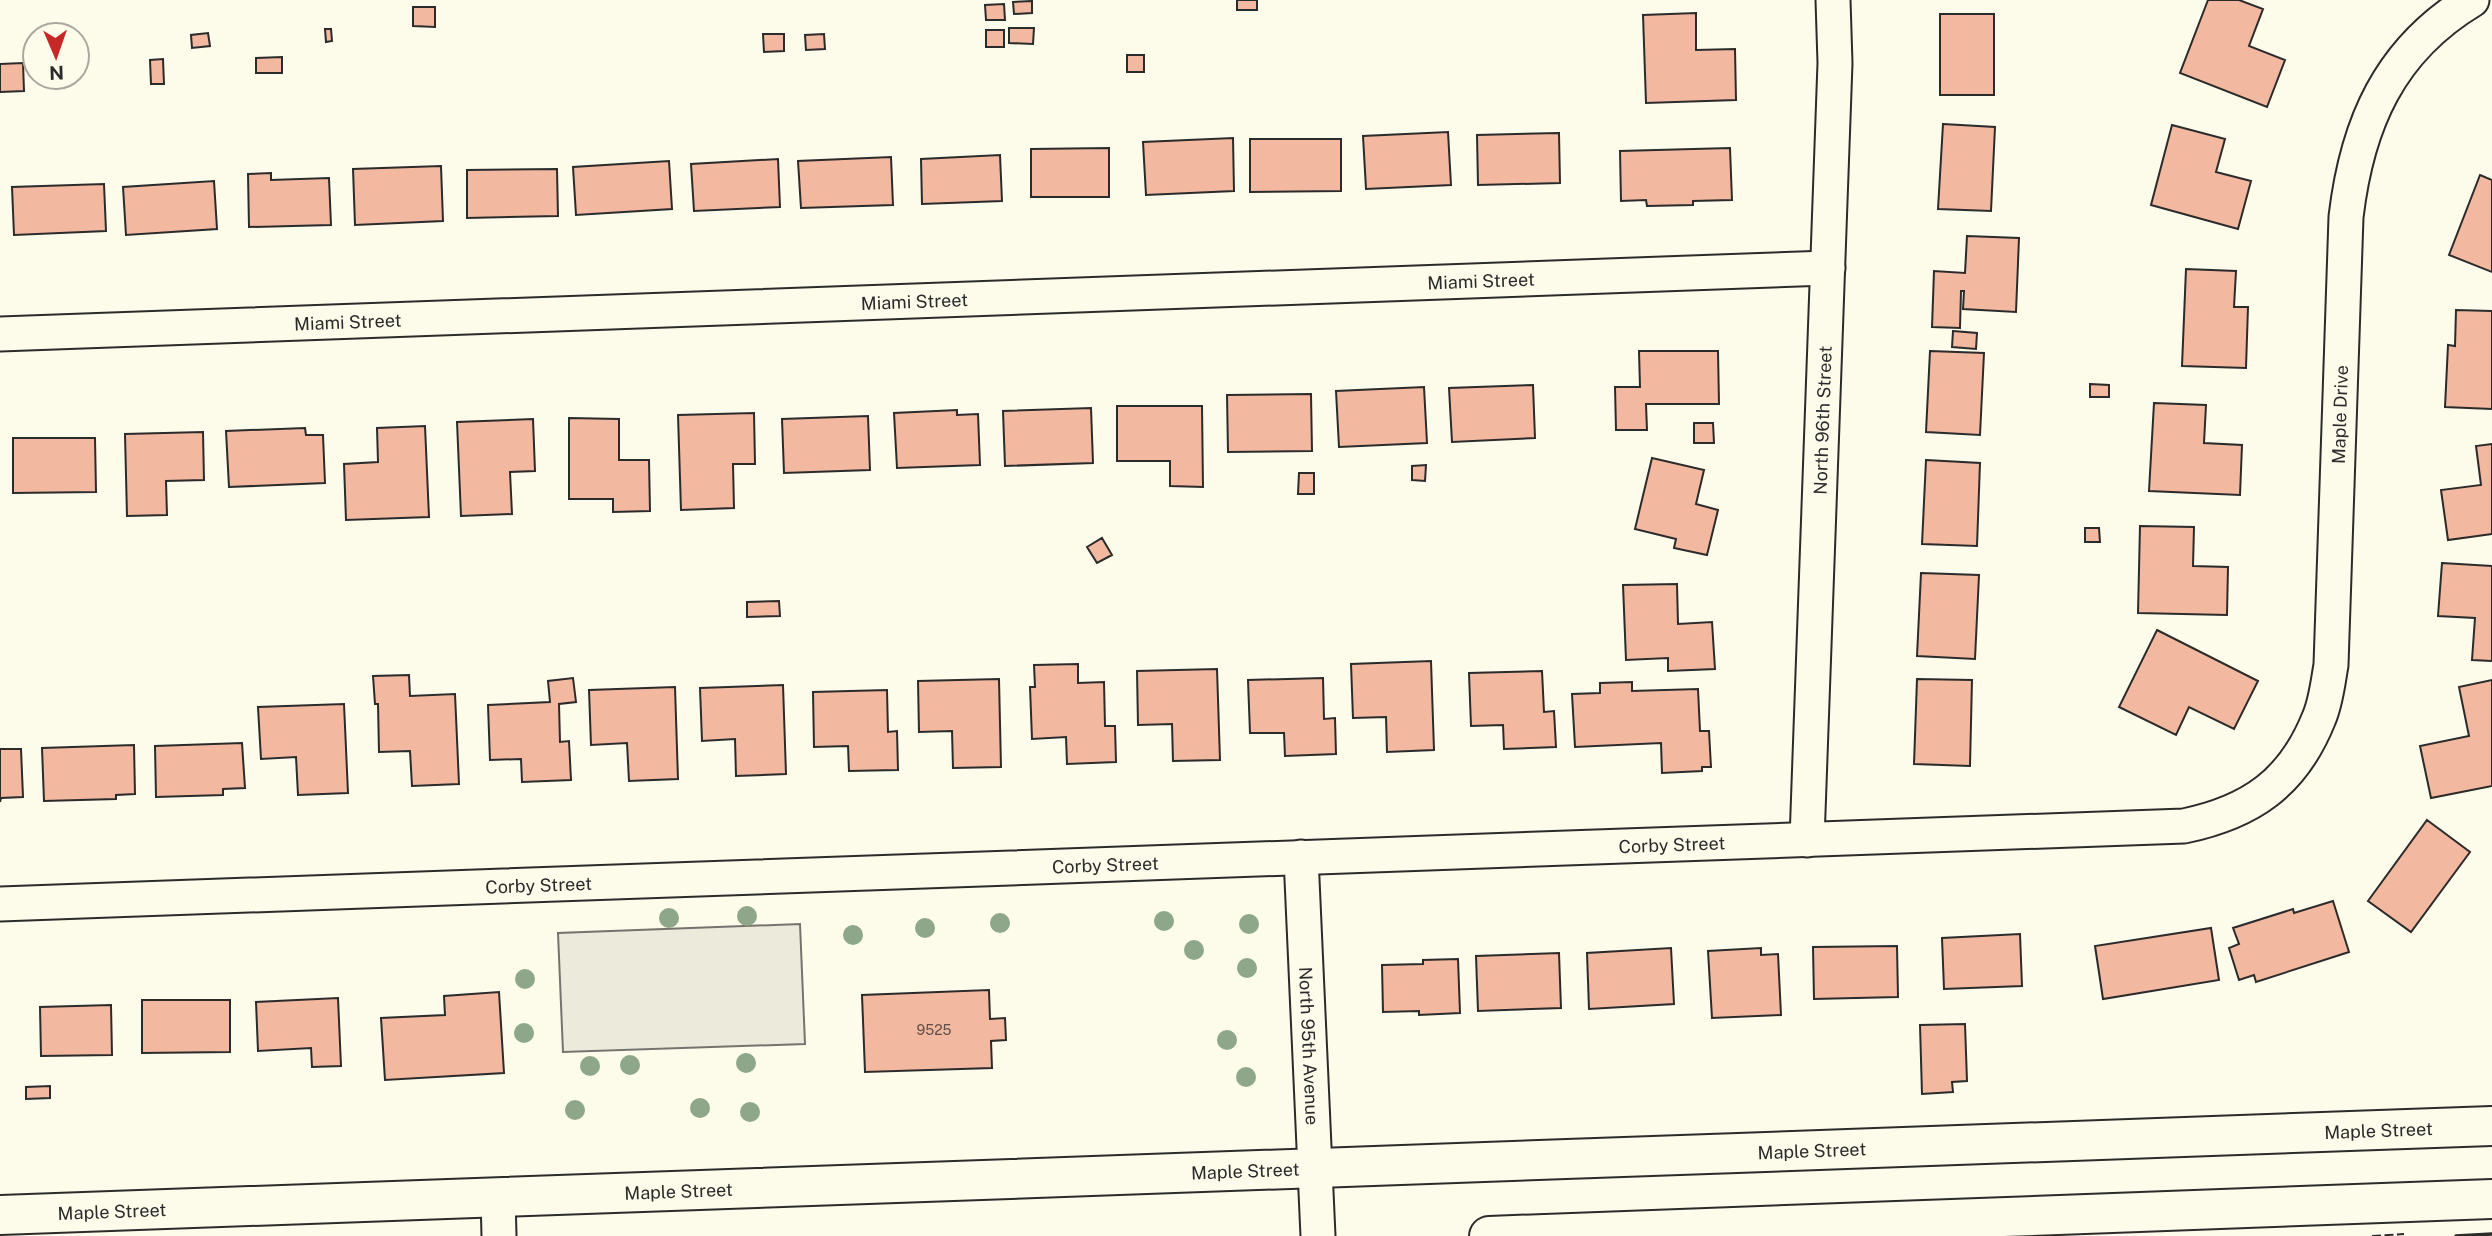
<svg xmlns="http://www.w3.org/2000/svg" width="2492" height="1236" font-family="'Public Sans',sans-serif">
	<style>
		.parking { fill: #eceadb; stroke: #74746e; stroke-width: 2 }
		.building { fill: #f2b8a0; stroke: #2b2b2b; stroke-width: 2 }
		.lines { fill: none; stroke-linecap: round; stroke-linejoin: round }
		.minor-casing { stroke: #2b2b2b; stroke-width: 37 }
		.primary-casing { stroke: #2b2b2b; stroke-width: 42 }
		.minor { stroke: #fdfbea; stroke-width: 33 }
		.primary { stroke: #fdfbea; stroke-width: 38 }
		.fence { stroke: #2b2b2b; stroke-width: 2; stroke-dasharray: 9 3.5; stroke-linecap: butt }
		.wall { stroke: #2b2b2b; stroke-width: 3.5 }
		.tree { fill: #8ea78a }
		.labels { text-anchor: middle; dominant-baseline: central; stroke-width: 5; stroke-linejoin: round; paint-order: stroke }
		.number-label { font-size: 14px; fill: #5d4e48 }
		.street-label { font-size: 18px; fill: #2b2b2b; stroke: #fdfbea }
	</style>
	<rect width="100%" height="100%" fill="#fdfbea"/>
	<path class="parking" d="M800,924L805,1044L563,1052L558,933Z"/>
	<path class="building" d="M1237,0H1257V10H1237Z
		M2208,0H2239L2263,9L2249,46L2285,60L2267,107L2180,73Z
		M1032,1V13L1014,14L1013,2Z
		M1004,4L1005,20H986L985,5Z
		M413,7H435V27L413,26Z
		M1696,13V50L1735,49L1736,100L1646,103L1643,15Z
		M1940,14H1994V95H1940Z
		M1009,28H1034L1033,44L1009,43Z
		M325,29H331L332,41L326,42Z
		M986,30H1004V47H986Z
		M208,33L210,46L192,48L191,35Z
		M763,34H784V51L764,52Z
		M824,34L825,49L806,50L805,35Z
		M35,38V54H28V39Z
		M1127,55H1144V72H1127Z
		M282,57V73H256V58Z
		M163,59L164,84H151L150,60Z
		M23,63L24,91L0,92V64Z
		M1943,124L1995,127L1991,211L1938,209Z
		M2172,125L2225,139L2216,172L2251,181L2238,229L2151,205Z
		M1448,132L1451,185L1366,189L1363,136Z
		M1559,133L1560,183L1478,185L1477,135Z
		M1233,138L1234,191L1146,195L1143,142Z
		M1250,139H1341V191L1250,192Z
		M1109,148V197H1031V149Z
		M1730,148L1732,200L1693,201V205L1647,206L1646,200L1621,201L1620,151Z
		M1000,155L1002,201L922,204L921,159Z
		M891,157L893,205L801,208L798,161Z
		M778,159L780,207L694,211L691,164Z
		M669,161L672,209L576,215L573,167Z
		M441,166L443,221L355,225L353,169Z
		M557,169L558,216L467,218V170Z
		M271,173V180L329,178L331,225L249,227L248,174Z
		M2480,175L2492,180V272L2449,255Z
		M214,181L217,229L126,235L123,187Z
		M104,184L106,231L14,235L12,187Z
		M1967,236L2019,238L2016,312L1963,309L1964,291H1961L1960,328L1932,327L1934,271L1965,273Z
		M2186,269L2236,271L2234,307H2248L2246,368L2182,366Z
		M2456,310L2492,311V409L2445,407L2448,345L2455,346Z
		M1953,331L1977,333L1976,349L1952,347Z
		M1639,351H1718L1719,404H1646L1647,430H1616L1615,387H1640Z
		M1930,351L1984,353L1980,435L1926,432Z
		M2090,384L2109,385V397H2090Z
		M1533,385L1535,438L1452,442L1449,388Z
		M1424,387L1427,443L1339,447L1336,391Z
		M1311,394L1312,451L1228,452L1227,395Z
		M2154,403L2206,405L2204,443L2242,445L2240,495L2149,491Z
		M1117,406H1202L1203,487L1170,486V461H1117Z
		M1091,408L1093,463L1005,466L1003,411Z
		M957,410V415L978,414L980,465L897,468L894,413Z
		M754,413L755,464H733L734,508L681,510L678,415Z
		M868,416L870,470L784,473L782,419Z
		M569,418L619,419V460H649L650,511L613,512V499H569Z
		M533,419L535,471L510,472L512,514L461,516L457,422Z
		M1694,423H1713L1714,443H1694Z
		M425,426L429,517L346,520L344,464L378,462L377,428Z
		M305,428L306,435H323L325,483L229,487L226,431Z
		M203,432L204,480L166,481L167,515L127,516L125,434Z
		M13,438H95L96,492L13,493Z
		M2492,444V534L2448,540L2441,490L2481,485L2476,446Z
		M1652,458L1704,470L1696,504L1718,510L1707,555L1674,548L1676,539L1635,529Z
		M1926,460L1980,463L1977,546L1922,544Z
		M1426,465L1425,481L1412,480V466Z
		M1299,473H1314V494H1298Z
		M2140,526L2194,527L2193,566L2228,567L2227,615L2138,613Z
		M2085,528H2099L2100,542H2085Z
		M1102,538L1112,555L1097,563L1087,547Z
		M2442,563L2492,566V661L2472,660L2475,618L2438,616Z
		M1921,573L1979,575L1975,659L1917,656Z
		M1677,584L1678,624L1712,622L1715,669L1668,671V658L1626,660L1623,585Z
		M779,601L780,616L747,617V602Z
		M2157,630L2258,681L2234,729L2189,707L2176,735L2119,707Z
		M1431,661L1434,750L1387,752L1386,717L1353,718L1351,664Z
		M1078,664V683L1104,682L1105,726H1115L1116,762L1067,764L1066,737L1032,739L1030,687H1035L1034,665Z
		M1217,669L1220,760L1173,761L1172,724L1138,725L1137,671Z
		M1542,671L1544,712L1554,711L1556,747L1504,749L1503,725L1471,726L1469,673Z
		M409,675L410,696L455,694L459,784L412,786L410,751L379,752L378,704H375L373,676Z
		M573,678L576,702L559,704L560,742L569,741L571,780L522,782L521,759L490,760L488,705L550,702L548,681Z
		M1323,678L1324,719L1335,718L1336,754L1285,756L1284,733H1250L1248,680Z
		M999,679L1001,767L953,768L952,731L919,732L918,681Z
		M1917,679L1972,680L1970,766L1914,764Z
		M2492,680V786L2431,798L2420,746L2469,736L2459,687Z
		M1632,682V691L1698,689L1700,731H1709L1711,767H1702V771L1662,773L1661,743L1575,747L1572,694L1600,693V683Z
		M783,685L786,774L736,776L735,739L702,741L700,688Z
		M675,687L678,779L629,781L627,743L591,745L589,690Z
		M887,690L888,732L897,731L898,770L849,771L848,746L814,747L813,692Z
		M344,704L348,793L298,795L296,757L261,759L258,707Z
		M242,743L245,788L223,789V795L156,797L155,746Z
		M134,745L135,794L116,795V799L44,801L42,748Z
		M0,749H21L23,797L1,798L0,802Z
		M2427,820L2470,852L2411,932L2368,901Z
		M2333,901L2349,952L2256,982L2254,975L2239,980L2229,948L2239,944L2233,928L2293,909L2294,913Z
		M2211,928L2219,980L2103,999L2095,946Z
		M2020,934L2022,986L1944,989L1942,938Z
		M1897,946L1898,997L1814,999L1813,947Z
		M1671,948L1674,1004L1589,1009L1587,953Z
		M1761,948V955L1778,954L1781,1015L1712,1018L1708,951Z
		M1559,953L1561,1008L1478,1011L1476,956Z
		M1458,959L1460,1013L1419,1015V1011L1383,1012L1382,965L1423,964V960Z
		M989,990L990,1019L1005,1018L1006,1040L991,1041L992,1068L865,1072L862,995Z
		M499,992L504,1073L385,1080L381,1018L445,1015L444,996Z
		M338,998L341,1066L312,1067L311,1048L258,1051L256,1002Z
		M142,1000H230V1052L142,1053Z
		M111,1005L112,1055L41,1056L40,1007Z
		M1965,1024L1967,1081L1952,1082L1953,1092L1922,1094L1920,1025Z
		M50,1086V1098L26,1099V1087Z"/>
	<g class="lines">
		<g class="minor-casing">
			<g id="minor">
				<path id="s1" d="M0,334L1828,268"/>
				<path id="s2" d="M1807,840L1835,63L1833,0"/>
				<path id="s3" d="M1301,857L1318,1236"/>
				<path id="s4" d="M0,904L2184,826C2251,812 2293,783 2319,718C2326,702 2328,682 2331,665L2346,217C2357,124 2389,50 2472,0"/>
				<path d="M498,1196L499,1236"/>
			</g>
		</g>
		<g class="primary-casing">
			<g id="primary">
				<path id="s5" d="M0,1215L2492,1126"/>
				<path d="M1489,1236L2492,1199"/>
			</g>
		</g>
		<use href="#minor" class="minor"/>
		<use href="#primary" class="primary"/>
		<path class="fence" d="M2372,1236L2404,1234"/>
		<path class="wall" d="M2456,1236L2492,1234"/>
	</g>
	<g class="tree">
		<circle cx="747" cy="916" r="10"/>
		<circle cx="669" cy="918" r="10"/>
		<circle cx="1164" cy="921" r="10"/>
		<circle cx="1000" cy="923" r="10"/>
		<circle cx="1249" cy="924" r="10"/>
		<circle cx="925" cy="928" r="10"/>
		<circle cx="853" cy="935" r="10"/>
		<circle cx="1194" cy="950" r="10"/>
		<circle cx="1247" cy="968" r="10"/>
		<circle cx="525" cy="979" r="10"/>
		<circle cx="524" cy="1033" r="10"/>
		<circle cx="1227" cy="1040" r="10"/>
		<circle cx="746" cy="1063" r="10"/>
		<circle cx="630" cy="1065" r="10"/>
		<circle cx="590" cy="1066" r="10"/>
		<circle cx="1246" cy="1077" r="10"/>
		<circle cx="700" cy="1108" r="10"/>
		<circle cx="575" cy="1110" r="10"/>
		<circle cx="750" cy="1112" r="10"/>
	</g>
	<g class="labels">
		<g class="number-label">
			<text x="934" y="1030">9525</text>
		</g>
		<g class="street-label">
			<text stroke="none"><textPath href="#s1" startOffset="1482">Miami Street</textPath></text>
			<text stroke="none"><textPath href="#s1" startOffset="915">Miami Street</textPath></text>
			<text stroke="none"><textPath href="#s1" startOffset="348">Miami Street</textPath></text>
			<text stroke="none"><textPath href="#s4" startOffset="2672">Maple Drive</textPath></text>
			<text stroke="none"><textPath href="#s2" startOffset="420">North 96th Street</textPath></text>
			<text stroke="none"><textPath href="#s4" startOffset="1673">Corby Street</textPath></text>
			<text stroke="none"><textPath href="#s4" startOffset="1106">Corby Street</textPath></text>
			<text stroke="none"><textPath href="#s4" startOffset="539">Corby Street</textPath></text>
			<text stroke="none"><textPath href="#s3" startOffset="189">North 95th Avenue</textPath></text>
			<text stroke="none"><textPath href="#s5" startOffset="2380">Maple Street</textPath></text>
			<text stroke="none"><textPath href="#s5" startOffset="1813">Maple Street</textPath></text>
			<text stroke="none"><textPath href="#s5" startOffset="1246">Maple Street</textPath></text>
			<text stroke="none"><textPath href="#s5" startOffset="679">Maple Street</textPath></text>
			<text stroke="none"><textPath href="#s5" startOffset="112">Maple Street</textPath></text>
		</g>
	</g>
	<g transform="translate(56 56) rotate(178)"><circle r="33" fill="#fdfbea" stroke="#a9a89e" stroke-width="2"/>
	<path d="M0-5L12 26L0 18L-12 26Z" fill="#c62828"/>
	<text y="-10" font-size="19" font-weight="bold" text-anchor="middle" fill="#2b2b2b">N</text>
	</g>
</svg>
